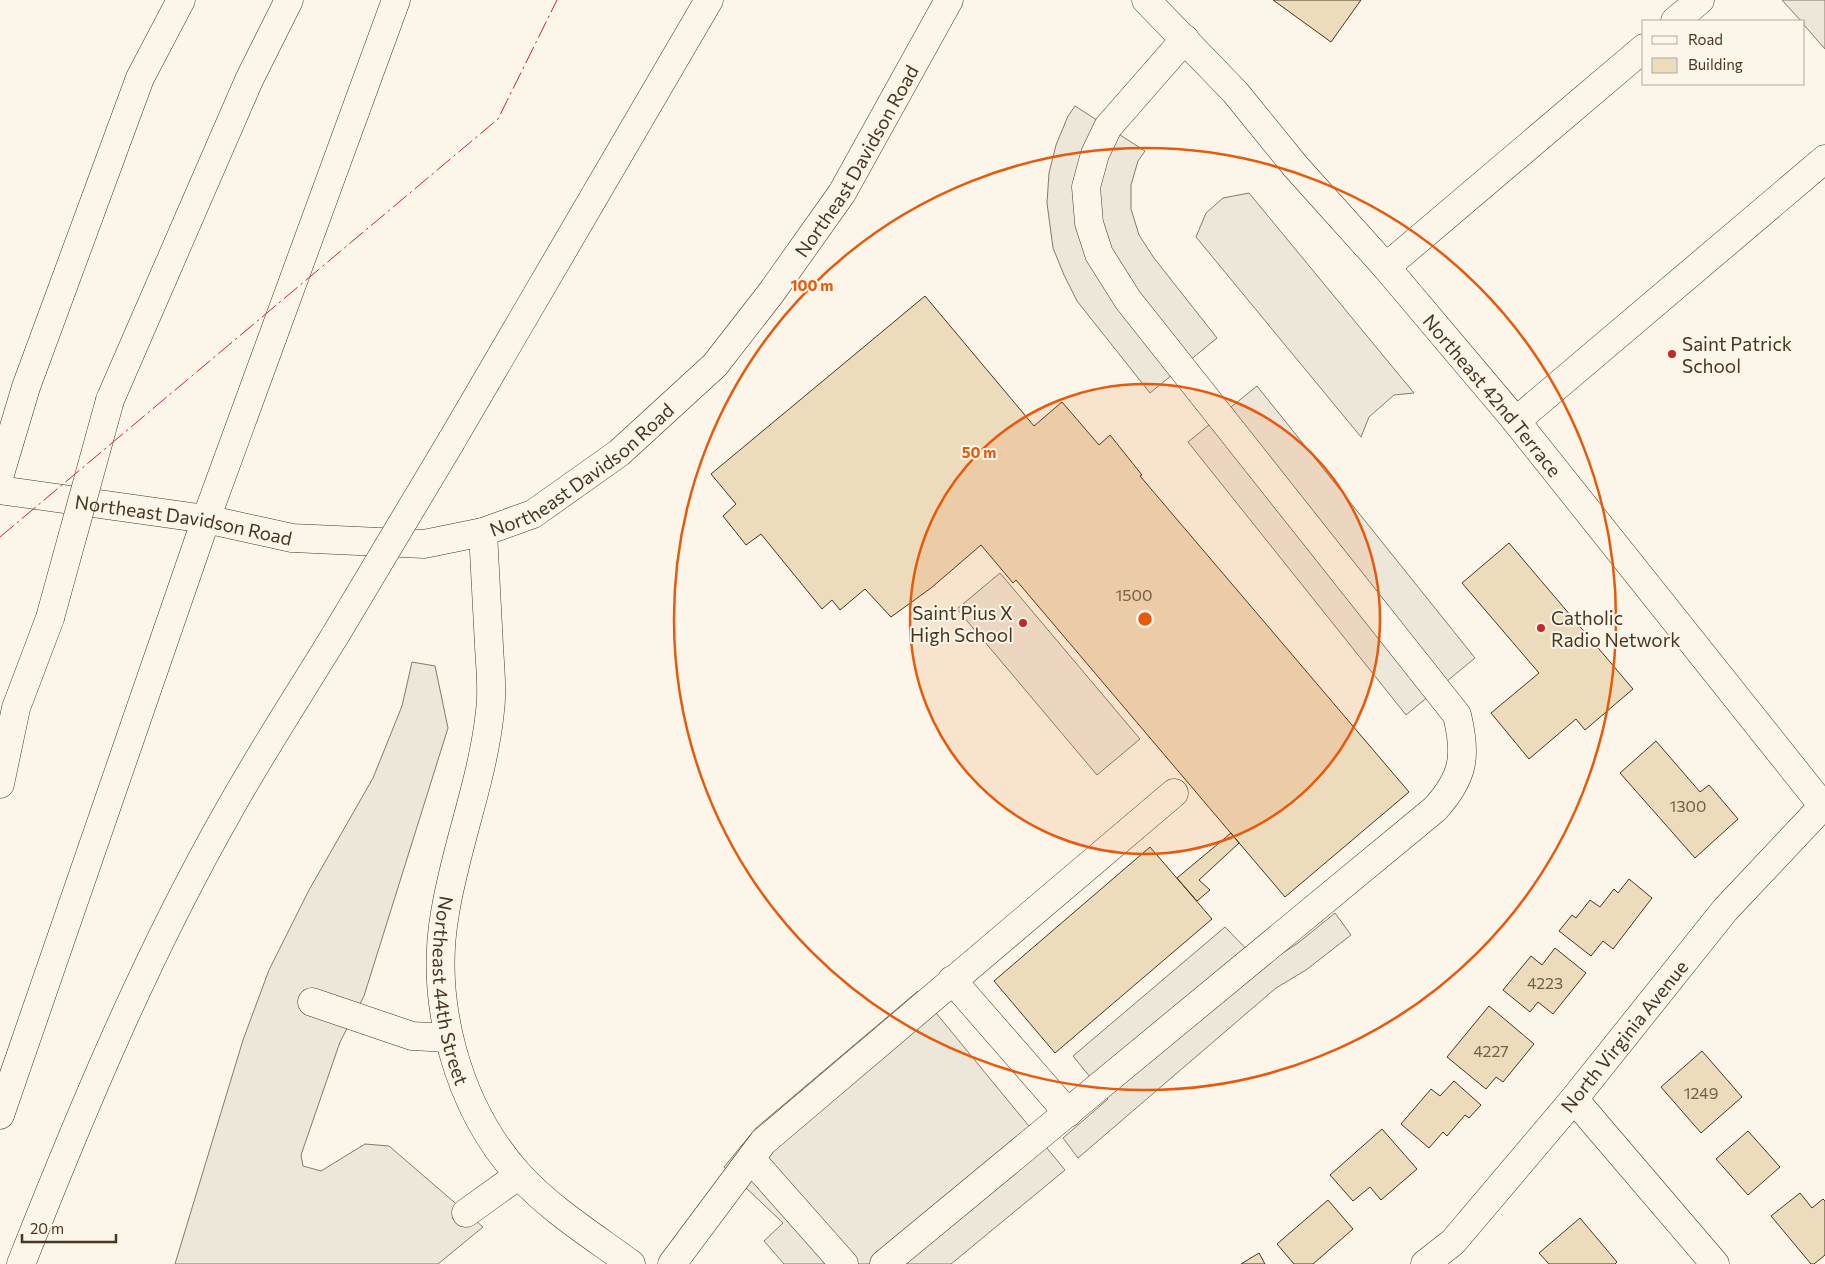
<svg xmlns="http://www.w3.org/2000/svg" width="1825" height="1264" font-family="Commissioner,sans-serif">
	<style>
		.parking { fill: #ede7d9; stroke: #887966 }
		.building { fill: #ecdcbc; stroke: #4a3520 }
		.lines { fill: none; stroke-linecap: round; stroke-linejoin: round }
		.minor-casing { stroke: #4a3520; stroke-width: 29 }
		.highway-casing { stroke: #4a3520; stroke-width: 29 }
		.minor { stroke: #fbf6e9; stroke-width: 28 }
		.highway { stroke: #fbf6e9; stroke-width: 28 }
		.highway-bridge-casing { stroke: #4a3520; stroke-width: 29; stroke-linecap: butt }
		.highway-bridge { stroke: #fbf6e9; stroke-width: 28 }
		.power { stroke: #c62828; stroke-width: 1; stroke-dasharray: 18 4 2.5 4; stroke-linecap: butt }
		.ring { fill: none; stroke: #e8590c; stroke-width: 2.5 }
		.poi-dot { fill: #c62828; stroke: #fbf6e9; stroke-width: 2 }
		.labels { text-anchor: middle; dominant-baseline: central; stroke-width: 4; stroke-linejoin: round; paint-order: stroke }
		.number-label { font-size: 16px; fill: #725f47 }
		.street-label { font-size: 19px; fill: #4a3520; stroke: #fbf6e9 }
		.poi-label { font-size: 19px; fill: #4a3520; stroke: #fbf6e9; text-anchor: start }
		.centre { fill: #e8590c; stroke: #fbf6e9; stroke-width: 2.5 }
		.ring-label { font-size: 15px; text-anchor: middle; font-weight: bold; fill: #e8590c; stroke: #fbf6e9; stroke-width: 4; stroke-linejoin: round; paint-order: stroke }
	</style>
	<rect width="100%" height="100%" fill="#fbf6e9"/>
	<path class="parking" d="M1782,0H1825V49L1804,25V21H1801Z
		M1075,106L1145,151L1138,161L1131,185V209L1139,235L1154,258L1217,338L1150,393L1077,301L1064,275L1053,248L1047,203L1049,173L1056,145L1068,116Z
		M1249,193L1414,393L1394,395L1369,417L1361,437L1196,237L1206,213L1223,198Z
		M1257,386L1475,658L1406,715L1188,442Z
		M1000,573L1140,739L1097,775L957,609Z
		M412,662L435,666L448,728L364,996L340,1042L301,1155L303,1166L321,1171L365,1144L389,1146L483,1227L438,1264H175L243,1040L269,970L309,890L373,778L402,706Z
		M1335,913L1351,935L1306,970L1276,988L1078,1158L1063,1138L1108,1099L1073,1056L1225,927L1263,966L1298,943Z
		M918,991L1065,1170L951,1264H784L764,1241L783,1223L724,1167L756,1128Z"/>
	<path class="building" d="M1273,0H1361L1331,42Z
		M925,296L1034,426L1062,402L1099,445L1110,435L1142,475L1140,476L1409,792L1285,897L1016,580L1013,583L981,545L931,588L891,617L865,589L840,610L832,600L822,609L761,534L746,545L723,516L736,504L711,474Z
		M1509,543L1633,689L1585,730L1576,719L1529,759L1491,713L1539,673L1462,583Z
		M1656,741L1700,792L1709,785L1738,819L1695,858L1620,773Z
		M1231,833L1239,843L1199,880L1210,890L1197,901L1177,878Z
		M1150,847L1212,919L1055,1053L994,981Z
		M1629,879L1652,898L1613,949L1603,941L1591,956L1559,931L1572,915L1576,918L1590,900L1600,907L1614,889L1618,893Z
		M1555,948L1586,973L1553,1014L1538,1002L1530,1012L1503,990L1531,956L1542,965Z
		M1489,1006L1534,1044L1503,1082L1496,1077L1486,1089L1447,1057Z
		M1702,1051L1742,1097L1701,1133L1661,1087Z
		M1454,1081L1481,1105L1469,1118L1465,1115L1447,1136L1443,1132L1429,1148L1401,1124L1431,1089L1440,1096Z
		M1382,1129L1417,1169L1381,1200L1370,1187L1353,1201L1330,1175Z
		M1748,1131L1780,1167L1748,1195L1716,1159Z
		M1800,1193L1812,1208L1823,1199L1825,1201V1255L1814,1264H1811L1771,1216Z
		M1328,1200L1353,1229L1313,1264H1294L1277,1244Z
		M1580,1218L1617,1262L1615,1264H1549L1539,1253Z
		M1259,1253L1265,1264H1241Z"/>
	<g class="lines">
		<g class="minor-casing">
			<g id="minor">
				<path id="s1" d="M1146,0L1235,92L1296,167L1386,267L1516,421L1823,806L1725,910L1574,1099L1453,1242L1425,1264"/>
				<path d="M1675,21L1700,0"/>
				<path d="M1386,267L1644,48"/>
				<path d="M1516,421L1825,159"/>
				<path id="s2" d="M0,490L206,519L292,538L424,544L483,532L533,514L619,453L715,365L771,293L842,193L949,0"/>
				<path id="s3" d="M483,532C485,570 487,608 489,646C490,667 493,690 490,711C483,780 456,845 445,913C429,1003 458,1108 519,1175C551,1210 593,1236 631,1264"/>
				<path d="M952,980L1068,1113"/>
				<path d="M312,1002L412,1036L449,1038"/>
				<path d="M1574,1099L1715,1264"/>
				<path d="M751,1159L844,1264"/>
				<path d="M466,1213L519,1175"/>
				<path d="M672,1264L763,1142L1174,793"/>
				<path d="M884,1264L1435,809C1464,777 1467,756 1457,715L1128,300L1099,254L1089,223L1086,187L1095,154L1108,127L1185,39"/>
			</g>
		</g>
		<g class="highway-casing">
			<path id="highway" d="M110,400L249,80L289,0
				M452,440L709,0
				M0,474L26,387L140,78L181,0
				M0,784L16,708L50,618
				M0,1115L206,519L396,0
				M21,1264C82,1110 146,956 228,812C262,751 300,693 336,634"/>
		</g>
		<use href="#minor" class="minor"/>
		<use href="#highway" class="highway"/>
		<g class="highway-bridge-casing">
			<path id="highway-bridge" d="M50,618L110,400
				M336,634L452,440"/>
		</g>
		<use href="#highway-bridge" class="highway-bridge"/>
		<path class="power" d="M0,537L498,119L557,0"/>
	</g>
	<circle cx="1145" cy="619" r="235" fill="#e8590c" fill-opacity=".12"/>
	<g class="ring">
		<circle cx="1145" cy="619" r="235"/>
		<circle cx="1145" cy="619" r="471"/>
	</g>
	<g class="poi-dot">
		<circle cx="1672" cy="354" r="5"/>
		<circle cx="1023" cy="623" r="5"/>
		<circle cx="1541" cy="628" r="5"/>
	</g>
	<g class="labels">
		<g class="number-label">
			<text x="1134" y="594">1500</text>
			<text x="1688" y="805">1300</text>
			<text x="1545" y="982">4223</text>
			<text x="1491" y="1050">4227</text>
			<text x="1701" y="1092">1249</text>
		</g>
		<g class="street-label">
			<text stroke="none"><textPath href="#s2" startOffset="1026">Northeast Davidson Road</textPath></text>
			<text stroke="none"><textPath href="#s1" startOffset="526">Northeast 42nd Terrace</textPath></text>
			<text stroke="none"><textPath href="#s2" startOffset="606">Northeast Davidson Road</textPath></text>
			<text stroke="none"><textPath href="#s2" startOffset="186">Northeast Davidson Road</textPath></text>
			<text stroke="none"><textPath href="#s3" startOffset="465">Northeast 44th Street</textPath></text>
			<text transform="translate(1624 1036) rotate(-51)">North Virginia Avenue</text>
		</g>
		<g class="poi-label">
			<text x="1682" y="343">Saint Patrick<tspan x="1682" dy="22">School</tspan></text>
			<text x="1013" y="612" text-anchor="end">Saint Pius X<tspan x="1013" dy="22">High School</tspan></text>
			<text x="1551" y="617">Catholic<tspan x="1551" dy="22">Radio Network</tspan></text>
		</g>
	</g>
	<circle cx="1145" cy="619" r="8" class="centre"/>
	<g class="ring-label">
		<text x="812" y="291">100 m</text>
		<text x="979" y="458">50 m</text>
	</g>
	<rect x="1642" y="20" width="162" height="65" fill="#fbf6e9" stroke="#b4a999"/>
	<rect x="1652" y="36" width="25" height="8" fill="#fbf6e9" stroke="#b4a999"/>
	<text x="1688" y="45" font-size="15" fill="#4a3520">Road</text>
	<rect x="1652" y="58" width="25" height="15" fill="#ecdcbc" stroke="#b4a999"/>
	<text x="1688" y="70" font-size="15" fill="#4a3520">Building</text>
	<path d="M22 1234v8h94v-8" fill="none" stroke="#4a3520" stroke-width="2.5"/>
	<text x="30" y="1234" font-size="15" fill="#4a3520" stroke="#fbf6e9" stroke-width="4" paint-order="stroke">20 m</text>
</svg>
